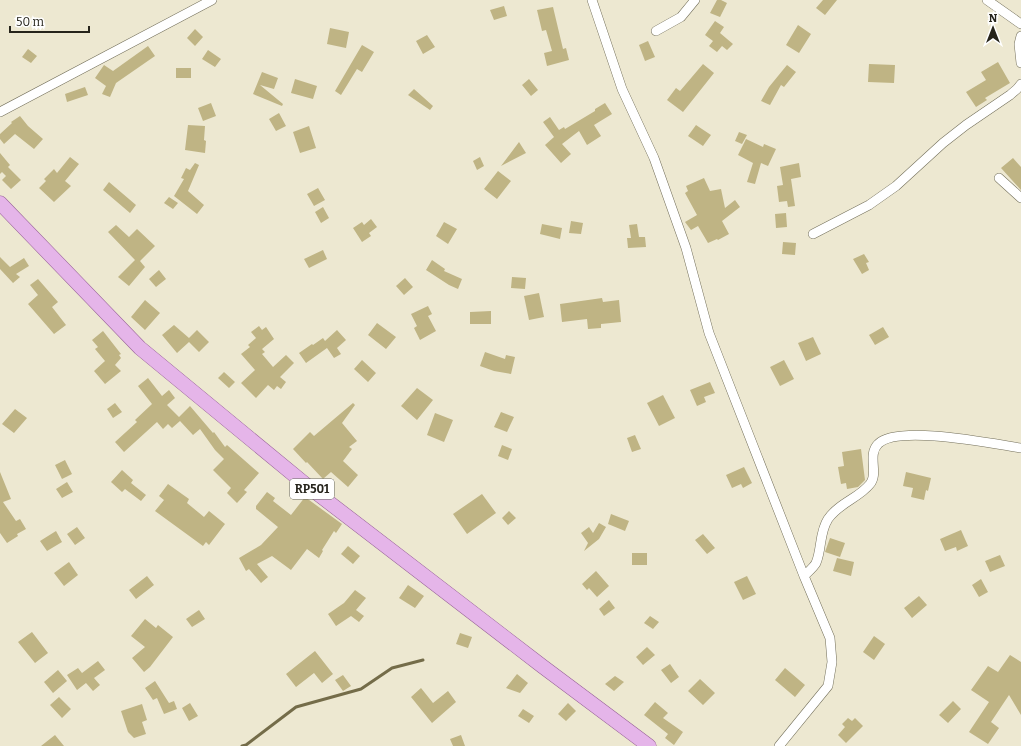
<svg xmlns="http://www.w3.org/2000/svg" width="1021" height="746" font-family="Bitter,serif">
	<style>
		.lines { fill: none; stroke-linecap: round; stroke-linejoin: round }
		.stream { stroke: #746c49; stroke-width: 3 }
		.building { fill: #bfb484 }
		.street-casing { stroke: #736f5a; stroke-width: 10 }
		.primary-casing { stroke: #976297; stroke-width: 15 }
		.street { stroke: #fff; stroke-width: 9 }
		.primary { stroke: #e5b5e9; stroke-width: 14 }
		.labels { text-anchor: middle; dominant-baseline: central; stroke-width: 3; stroke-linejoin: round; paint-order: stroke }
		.shield { fill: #fff; stroke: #67665f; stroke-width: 1 }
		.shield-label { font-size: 12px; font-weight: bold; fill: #26241b }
	</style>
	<rect width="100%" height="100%" fill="#ede8d1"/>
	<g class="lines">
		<path class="stream" d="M242,746L246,745L296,707L361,689L392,668L423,660"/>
	</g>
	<path class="building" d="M717,0H721L727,3L720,17L710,13Z
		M823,0H837L825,15L816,8Z
		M504,6L507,16L494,20L490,10Z
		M553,7L563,49L566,48L569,60L547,66L544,53L552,51L546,30L542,31L537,10Z
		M715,21L724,27L720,33L733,44L727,50L722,46L717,52L709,46L713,41L705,35Z
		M798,25L811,34L799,53L786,45Z
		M330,28L349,32L346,48L327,44Z
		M195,29L203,37L195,46L187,38Z
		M427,35L435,47L423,54L416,41Z
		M648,41L655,57L645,61L639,45Z
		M362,45L374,52L362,72L357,69L341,95L335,91Z
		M148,46L155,56L116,83L110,97L102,94L106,86L95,78L104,65L113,71Z
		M28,49L37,56L31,63L22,57Z
		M208,50L221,59L215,67L202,59Z
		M998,62L1010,83L985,98L987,100L976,107L966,92L986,80L981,72Z
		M703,64L714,73L683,112L667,100L676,88L680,91Z
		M869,64L895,65L894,83L868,82Z
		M787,65L796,72L784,87L781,85L770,105L761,101L769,87Z
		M176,68H191V78H176Z
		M262,72L278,78L274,89L260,85L283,104L282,106L253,94Z
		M295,79L317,86L313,99L291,93Z
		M529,79L538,90L531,96L522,85Z
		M85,87L88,95L67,102L65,94Z
		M414,89L433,106L430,110L408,95Z
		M211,103L216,116L203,121L198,108Z
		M605,103L612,114L594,125L601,136L587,145L579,131L562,144L571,154L561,163L545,145L554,137L543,122L550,117L559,130L564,127L565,129L595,111V109Z
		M279,113L286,126L276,131L269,119Z
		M20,116L28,126L43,139L34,149L15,134L4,144L0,139V134L12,123L11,122Z
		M188,125L205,126L204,140L206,141L205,153L185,150Z
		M696,125L711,135L703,146L688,136Z
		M309,126L316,148L300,153L293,132Z
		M739,132L747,135L742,144L735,141Z
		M746,139L763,147L764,144L776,149L768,166L761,163L755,184L747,182L753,163L738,155Z
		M519,142L526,153L501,166Z
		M0,153L10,165L8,167L21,180L11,189L2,180L6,176L2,172L0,174Z
		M70,157L79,164L65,181L71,186L54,202L39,188L46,181L44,179L54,169L57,173Z
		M480,157L484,166L477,170L473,161Z
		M1013,158L1021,167V190L1001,168Z
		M195,163L199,165L188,191L204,205L197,214L174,196L184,179L181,178L186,168L190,170Z
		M799,163L801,177L791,179L795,206L788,207L787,201L779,202L777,186L783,185L780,167Z
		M498,171L511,181L497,199L484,189Z
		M704,178L710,191L721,189L725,208L735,200L740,207L722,221L729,234L718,240L717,239L708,243L698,226L691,230L685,222L697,215L685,193L688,191L686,186Z
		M109,182L136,205L130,213L103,190Z
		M318,188L325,200L314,206L307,194Z
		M169,197L178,203L173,209L164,203Z
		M323,207L329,218L321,223L315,212Z
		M786,213L787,227L776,228L775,214Z
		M371,219L377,227L369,233L371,236L362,242L353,228L362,222L364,225Z
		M571,221L583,223L581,234L569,233Z
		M444,222L457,229L448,244L436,236Z
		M542,224L562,228L560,239L540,234Z
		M637,224L639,237H645L646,247L628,248L627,238H631L629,225Z
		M116,225L129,237L137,229L155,246L140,261L145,267L129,286L118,277L135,260L108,232Z
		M783,242L796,243L795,255L782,254Z
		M323,250L327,259L309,268L304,259Z
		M864,254L869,262L866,263L869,270L862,274L853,259Z
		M0,257L10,267L24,258L29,266L16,274L20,277L13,283L0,269Z
		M432,260L445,269L444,271L462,279L458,289L449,285L426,270Z
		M159,270L166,279L156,287L149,279Z
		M512,277L526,278L525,289L511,288Z
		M405,278L413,287L404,295L396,286Z
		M38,279L58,302L52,307L66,325L54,334L28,304L38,295L30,285Z
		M539,293L544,317L529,320L524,296Z
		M602,298L603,302L619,300L621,322L601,324V328L588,329L587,319L562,322L560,304Z
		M145,300L160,313L145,330L131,317Z
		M428,306L432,314L428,316L436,331L420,340L414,328L417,326L411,314Z
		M491,311V324H470V312Z
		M377,323L396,337L386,349L368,335Z
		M174,325L189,338L197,330L209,342L199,352L189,342L177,353L162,335Z
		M259,326L262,330L266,327L274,339L262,349L265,352L262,354L273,367L286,355L294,363L280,377L286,382L281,389L277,386L274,390L268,385L256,398L241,383L255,370L241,354L250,347L248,345L256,338L251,332Z
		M883,327L889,337L875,345L869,335Z
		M337,330L346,340L337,348L341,354L334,358L327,348L306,363L299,353L312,344L313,345L323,338L325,341Z
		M103,331L121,354L119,355L121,358L115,365L121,371L105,384L94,371L105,361L95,349L98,347L92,340Z
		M813,337L821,354L806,361L798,343Z
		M485,352L505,359L506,355L515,357L511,374L494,371L480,366Z
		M362,360L376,373L368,382L354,369Z
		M784,360L794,379L780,386L770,367Z
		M224,372L235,382L229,388L218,378Z
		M148,378L162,396L169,390L175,398L167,405L179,417L190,406L213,433L214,432L225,447L227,445L259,473L244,490L247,492L237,503L227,493L231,488L213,470L224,459L215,450L200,429L193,435L180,421L172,428L168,424L163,429L157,422L124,452L115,442L137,422L135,420L152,404L138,386Z
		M710,382L715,393L704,397L706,402L697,406L690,390Z
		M417,388L433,400L417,420L401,406Z
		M663,395L675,418L659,426L647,403Z
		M115,403L122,412L113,418L107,409Z
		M353,403L355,405L342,423L357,441L349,447L352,449L343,461L358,475L348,487L331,472L323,479L307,462L306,463L293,449L310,432L314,436Z
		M15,409L27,418L14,433L2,424Z
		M501,412L514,417L507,432L494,427Z
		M435,413L453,420L444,442L427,435Z
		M635,435L641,449L632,452L627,438Z
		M502,445L512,449L508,460L498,456Z
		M861,449L865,480L858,487L847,489L846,483L841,484L838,467L844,466L842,452Z
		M65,460L72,474L62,479L55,465Z
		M744,467L752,483L743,488L741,484L732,488L726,475Z
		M122,470L133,480L131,483L146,495L141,501L125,489L122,492L111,482Z
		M0,472L11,499L3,502L16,521L20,519L26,529L17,534L18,536L7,543L0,533Z
		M906,472L931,478L928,491L926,490L924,500L911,497L913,488L903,486Z
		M67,482L73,492L62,498L56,489Z
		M168,484L189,499L187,503L204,517L209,511L225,524L209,545L206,542L203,546L155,511L164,500L159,496Z
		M267,492L275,498L273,501L291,515L305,497L342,524L336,533L334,531L322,550L323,551L319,558L307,549L291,570L272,556L257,564L268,577L261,583L249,569L246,571L239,558L261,545L278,527L256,509V506Z
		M482,494L496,513L467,534L453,514Z
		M509,511L516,518L508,525L502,518Z
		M611,514L629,521L625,531L608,524Z
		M599,523L606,527L599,539L584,551L588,543L581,533L589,527L593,533Z
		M77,527L85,538L75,545L67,534Z
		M961,530L968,546L957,551L956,547L945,551L940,539Z
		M56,531L62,542L47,551L40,541Z
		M703,534L715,548L707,554L695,540Z
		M830,538L845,543L840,557L825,552Z
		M348,546L360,556L353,564L341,554Z
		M632,553H647V565H632Z
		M1000,555L1005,566L990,572L985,561Z
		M837,558L854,562L851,576L833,571Z
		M69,562L78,575L64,586L54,573Z
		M596,571L609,586L597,597L589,588L587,590L582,584Z
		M147,576L154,585L136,599L129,590Z
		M747,576L756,594L743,600L734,582Z
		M981,579L988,592L979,597L972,585Z
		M408,585L424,596L415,608L399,598Z
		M355,590L366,598L356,610L364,616L359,622L351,616L336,626L328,614L344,603Z
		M919,596L927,605L912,618L904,608Z
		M609,600L615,608L604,616L599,609Z
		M199,610L205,619L192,627L186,619Z
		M650,616L659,622L653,629L644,623Z
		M145,619L156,628L158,625L173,637L150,667L144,672L132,658L145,647L131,636Z
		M32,632L48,653L35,663L18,642Z
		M460,633L472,637L468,648L456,644Z
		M874,636L885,644L874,660L863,652Z
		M647,647L655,655L643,665L636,657Z
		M315,651L333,674L322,683L314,673L296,687L286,674Z
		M1010,655L1021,662V715L1009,695L991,722L999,728L988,744L969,732L989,702L971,690L988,666L998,672Z
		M98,661L105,670L94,678L100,685L93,691L86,683L77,690L67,675L78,668L82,673Z
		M670,664L679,677L671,683L661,670Z
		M785,668L805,685L795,697L775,680Z
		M58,670L67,681L53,693L44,682Z
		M517,674L528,683L520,693L506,688Z
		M343,675L351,686L343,691L335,680Z
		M615,676L624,682L614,691L605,684Z
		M700,679L715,693L703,705L688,691Z
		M155,681L169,703L174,701L177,709L164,714L157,698L153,700L145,688Z
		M421,688L433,703L448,691L456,702L432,723L411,697Z
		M59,697L71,709L62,718L50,705Z
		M953,701L961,709L948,723L939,715Z
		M655,702L668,713L663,718L683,732L674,745L665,738L668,734L644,715Z
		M190,703L198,716L189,721L182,708Z
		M568,703L576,711L566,721L558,714Z
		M142,704L147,720L142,722L146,734L134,738L128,732L121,711Z
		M523,709L534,716L529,723L518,716Z
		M848,718L852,721L855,718L863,726L846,743L838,735L845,727L842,724Z
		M55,735L64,746H41Z
		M461,735L465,746H453L450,739Z"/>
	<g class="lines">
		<g class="street-casing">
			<path id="street" d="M592,0L622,89L654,158L686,248L709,333L804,576L830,638L832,662L828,686L779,746
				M987,0L1021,24
				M656,31L681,17L695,0
				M1021,36L1019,44L1021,63
				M0,112L212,0
				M999,178L1021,198
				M813,234L869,205L896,186L943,143L966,125L1010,95L1017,89L1021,84
				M804,576C808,572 814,567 816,563C822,549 819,533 828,519C839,503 859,498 870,484C879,474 867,455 878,444C897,424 994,444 1021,448"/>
		</g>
		<g class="primary-casing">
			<path id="primary" d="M0,203L140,348L305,484L542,666L649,746"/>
		</g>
		<use href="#street" class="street"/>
		<use href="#primary" class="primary"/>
	</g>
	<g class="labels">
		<rect class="shield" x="290" y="479" width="44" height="20" rx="3"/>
		<g class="shield-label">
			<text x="312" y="489">RP501</text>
		</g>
	</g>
	<g transform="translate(993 28)" stroke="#ffffff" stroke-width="3" paint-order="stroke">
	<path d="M0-3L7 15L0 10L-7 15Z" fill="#26241b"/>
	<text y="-6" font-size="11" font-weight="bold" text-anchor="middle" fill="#26241b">N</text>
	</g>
	<path d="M10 26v6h79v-6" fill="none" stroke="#26241b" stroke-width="2"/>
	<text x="16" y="26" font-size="12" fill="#26241b" stroke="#ffffff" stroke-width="3" paint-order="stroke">50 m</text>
</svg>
